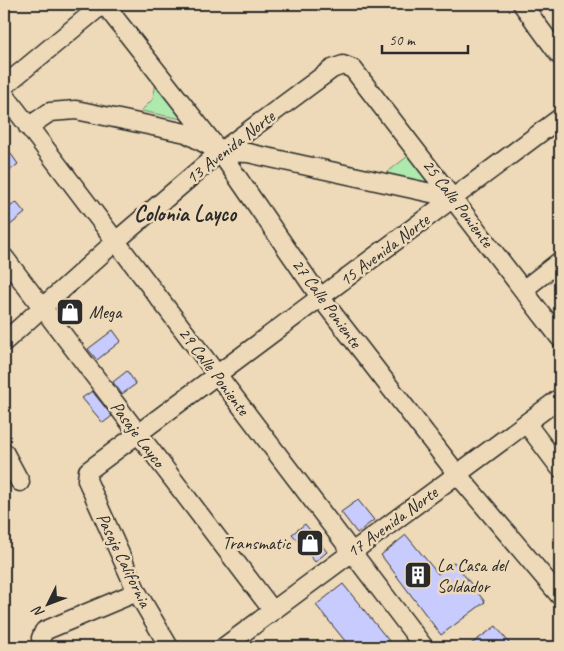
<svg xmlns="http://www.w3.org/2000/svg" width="564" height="651" font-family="Caveat,sans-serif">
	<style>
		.green { fill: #aee9ae; stroke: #6c8a6c }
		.building { fill: #c8cbfd; stroke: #2b2b2b }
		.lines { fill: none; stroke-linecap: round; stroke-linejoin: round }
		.minor-casing { stroke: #2b2b2b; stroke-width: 21 }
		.minor { stroke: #eedab8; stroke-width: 18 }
		.labels { text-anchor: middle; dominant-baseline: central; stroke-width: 5; stroke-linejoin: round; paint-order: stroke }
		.street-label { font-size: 18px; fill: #2b2b2b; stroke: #eedab8 }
		.poi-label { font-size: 18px; fill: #2b2b2b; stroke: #eedab8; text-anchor: start }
		.district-label { font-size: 22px; font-weight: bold; fill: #2b2b2b; stroke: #eedab8 }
	</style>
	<rect width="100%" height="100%" fill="#eedab8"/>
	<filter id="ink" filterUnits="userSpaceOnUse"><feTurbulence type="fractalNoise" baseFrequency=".02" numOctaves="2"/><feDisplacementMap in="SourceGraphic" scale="10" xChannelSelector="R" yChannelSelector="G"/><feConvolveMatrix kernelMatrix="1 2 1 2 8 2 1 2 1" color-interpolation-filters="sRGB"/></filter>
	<g filter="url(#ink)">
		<path class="green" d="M156,83L182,119L141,111L153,99Z
			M417,149L454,198L376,181Z"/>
		<path class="building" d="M4,144L18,164L4,175Z
			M16,202L25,213L4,230V212Z
			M74,302L81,310L67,322L60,313Z
			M113,330L121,341L97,360L88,349Z
			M127,371L136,384L122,394L113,382Z
			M92,391L112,416L103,423L82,398Z
			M358,500L374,520L357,533L341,512Z
			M305,524L327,552L315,562L292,534Z
			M406,535L438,574L454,562L485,602L441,635L381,555Z
			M343,584L394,647H350L316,605Z
			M496,626L509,643L503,647H467Z"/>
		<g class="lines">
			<g class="minor-casing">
				<path id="minor" d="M104,4L220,152L320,297L457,474L560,596
					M522,4L560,56
					M4,86L103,4
					M4,94L424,647
					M28,127L50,112L76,110L186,133L220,152L248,153L454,198
					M4,257L273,611
					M523,290L560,261
					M4,342L116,241L220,152L332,69L343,65L353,69L560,338
					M526,423L560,468
					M4,452L20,482
					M41,638L44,631L137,592
					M169,647L137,592L87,480L88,471L560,118
					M224,647L560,398"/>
			</g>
			<use href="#minor" class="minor"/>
		</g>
	</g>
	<defs>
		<g id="shop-square" transform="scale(1.4375)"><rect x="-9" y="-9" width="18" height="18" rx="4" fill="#2b2b2b" stroke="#eedab8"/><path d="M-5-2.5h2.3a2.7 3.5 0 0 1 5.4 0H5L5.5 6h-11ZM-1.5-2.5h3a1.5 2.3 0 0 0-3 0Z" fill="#fff"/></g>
		<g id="building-square" transform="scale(1.4375)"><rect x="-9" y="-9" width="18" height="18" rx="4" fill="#2b2b2b" stroke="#eedab8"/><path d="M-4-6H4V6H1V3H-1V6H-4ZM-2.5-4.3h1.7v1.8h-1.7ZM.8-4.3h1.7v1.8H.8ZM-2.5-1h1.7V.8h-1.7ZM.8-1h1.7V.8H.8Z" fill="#fff"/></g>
	</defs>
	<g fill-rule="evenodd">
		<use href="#shop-square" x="70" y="312"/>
		<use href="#shop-square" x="310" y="543"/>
		<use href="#building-square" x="418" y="575"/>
	</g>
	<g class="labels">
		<g class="street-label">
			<text transform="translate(230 147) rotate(-38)">13 Avenida Norte</text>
			<text transform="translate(458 203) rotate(53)">25 Calle Poniente</text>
			<text transform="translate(384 250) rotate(-37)">15 Avenida Norte</text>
			<text transform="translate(327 303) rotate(54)">27 Calle Poniente</text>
			<text transform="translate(214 371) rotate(53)">29 Calle Poniente</text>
			<text transform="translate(138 434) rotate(53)">Pasaje Layco</text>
			<text transform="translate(392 522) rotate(-36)">17 Avenida Norte</text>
			<text transform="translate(124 560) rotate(64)">Pasaje California</text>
		</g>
		<g class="poi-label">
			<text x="89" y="312">Mega</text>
			<text x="291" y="543" text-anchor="end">Transmatic</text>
			<text x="437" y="565">La Casa del<tspan x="437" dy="21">Soldador</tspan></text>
		</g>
		<g class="district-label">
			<text x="185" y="214">Colonia Layco</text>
		</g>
	</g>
	<rect width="564" height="651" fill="none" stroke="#eedab8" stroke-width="20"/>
	<rect x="10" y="10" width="544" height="631" fill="none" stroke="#2b2b2b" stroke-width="2" filter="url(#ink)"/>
	<g transform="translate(48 604) rotate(228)" stroke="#eedab8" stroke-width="4" paint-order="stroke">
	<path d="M0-4L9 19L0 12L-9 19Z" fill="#2b2b2b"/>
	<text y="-8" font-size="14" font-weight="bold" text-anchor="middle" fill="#2b2b2b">N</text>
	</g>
	<path d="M382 45v8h86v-8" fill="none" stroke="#2b2b2b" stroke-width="2.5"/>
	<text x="389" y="45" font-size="15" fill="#2b2b2b" stroke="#eedab8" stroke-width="4" paint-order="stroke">50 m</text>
</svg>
